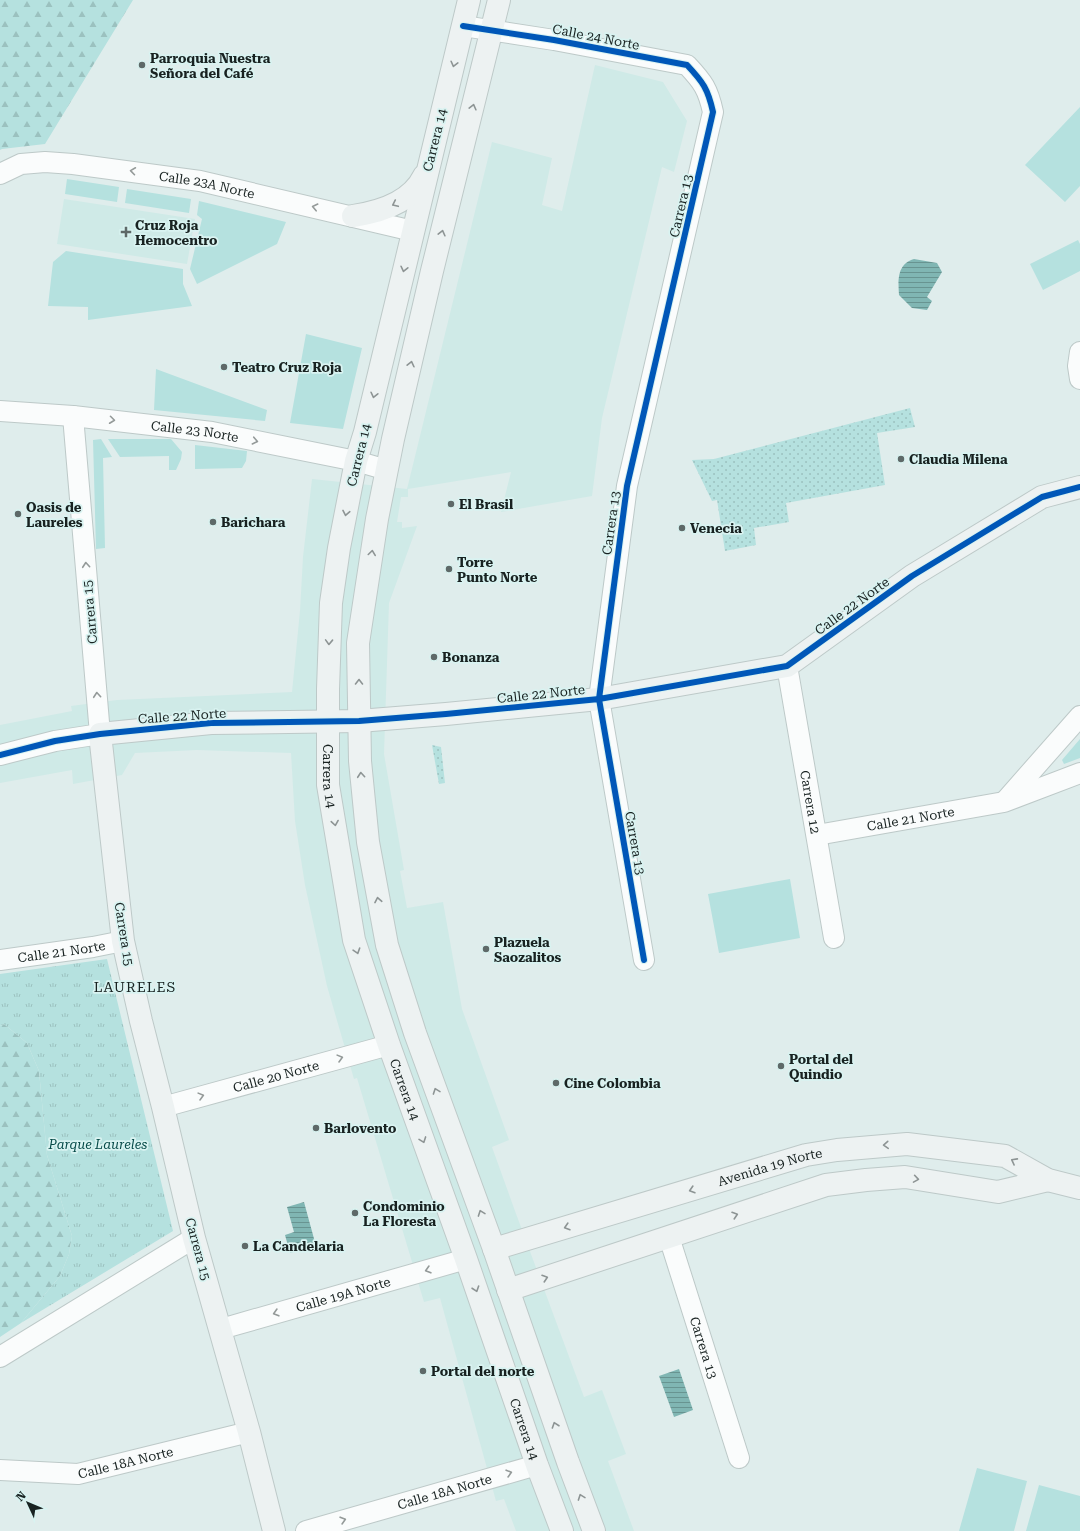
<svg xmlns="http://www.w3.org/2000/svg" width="1080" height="1531" viewBox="0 0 1080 1531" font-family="'Roboto Serif',serif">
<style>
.built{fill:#cfeae7}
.grass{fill:url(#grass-dots)}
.forest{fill:url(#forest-firs)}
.park{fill:url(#park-tufts)}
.garden{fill:#b5e1df}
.water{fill:url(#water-rules)}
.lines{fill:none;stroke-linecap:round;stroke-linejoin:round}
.street-casing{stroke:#bdc9c8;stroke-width:22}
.secondary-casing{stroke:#bdc9c8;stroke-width:24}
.street{stroke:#fafcfc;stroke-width:20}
.secondary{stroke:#edf2f2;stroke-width:22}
.cycleway-casing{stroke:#d9f3f1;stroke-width:8}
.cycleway{stroke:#0057b8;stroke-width:6}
.oneway{stroke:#8d9494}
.oneway2{stroke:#949a99}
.poi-dot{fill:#5e6968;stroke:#d9f3f1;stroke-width:1.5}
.labels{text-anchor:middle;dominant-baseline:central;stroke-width:3.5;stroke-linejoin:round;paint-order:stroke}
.street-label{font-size:13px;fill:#182221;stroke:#d9f3f1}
.poi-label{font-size:13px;font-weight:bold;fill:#182221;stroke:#d9f3f1;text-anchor:start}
.park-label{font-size:13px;font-style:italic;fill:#064a48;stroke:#d9f3f1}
.neighbourhood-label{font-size:14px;letter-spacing:1px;fill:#182221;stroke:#d9f3f1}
</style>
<defs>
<pattern id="grass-dots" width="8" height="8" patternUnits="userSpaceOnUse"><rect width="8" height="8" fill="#b5e1df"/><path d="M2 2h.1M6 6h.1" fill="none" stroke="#9bc1bf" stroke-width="1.8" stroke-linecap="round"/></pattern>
<pattern id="forest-firs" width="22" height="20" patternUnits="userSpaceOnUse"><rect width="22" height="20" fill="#b5e1df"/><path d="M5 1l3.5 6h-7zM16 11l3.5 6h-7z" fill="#9bc1bf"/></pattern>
<pattern id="park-tufts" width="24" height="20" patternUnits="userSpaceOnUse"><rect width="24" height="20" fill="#b5e1df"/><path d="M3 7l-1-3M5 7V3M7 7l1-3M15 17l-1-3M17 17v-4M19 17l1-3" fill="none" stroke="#9bc1bf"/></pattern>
<pattern id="water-rules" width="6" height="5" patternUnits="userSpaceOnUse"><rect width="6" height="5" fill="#80b6b3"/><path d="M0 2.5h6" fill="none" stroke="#689491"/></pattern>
</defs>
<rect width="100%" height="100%" fill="#dfedec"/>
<!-- built -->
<path class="built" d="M595,65L663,82L687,121L674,172L662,167L602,418L592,496L501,512L511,472L408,489V497H401L397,522H402V528L417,526L389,603L384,754L404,870L400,871L407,908L443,902L462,1009L509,1140L492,1147L515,1211L584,1397L602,1390L626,1454L608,1461L634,1531H516L504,1499L496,1501L440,1298L424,1302L357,1078L354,1079L327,986L305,885L295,821L291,753L197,750L135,753L122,775L73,784L72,770L0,783V725L72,711L71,706L117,700L292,692L300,611L303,557L312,479L407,489L492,142L552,158L542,205L562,211Z
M64,199L195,219L187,264L57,244Z"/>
<!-- grass -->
<path class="grass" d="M910,408L915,427L877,433L885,485L786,503L789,522L754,528L756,545L725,551L717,500L712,501L692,460L714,459Z
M432,745L441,747L445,783L439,784Z"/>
<!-- forest -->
<path class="forest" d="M0,0H133L45,144L2,149L0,150Z
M4,1024L27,1043L39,1071L47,1155L72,1236L69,1254L60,1276L21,1323L0,1337V1026Z"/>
<!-- park -->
<path class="park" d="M107,959L173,1231L21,1323L60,1276L69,1254L72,1236L47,1155L39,1071L27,1043L4,1024L0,1026V974Z"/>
<!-- garden -->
<path class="garden" d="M1080,107V186L1065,202L1025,165Z
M67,179L119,187L117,202L65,194Z
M127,189L191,199L189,213L125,203Z
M199,201L286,222L277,244L197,284L190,269L202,219L197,215Z
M1078,240L1080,244V271L1043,290L1030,264Z
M66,251L183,269V284L192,306L88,320V307L48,306L53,262Z
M306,334L362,348L343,429L290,423Z
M156,369L267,410L265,421L154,410Z
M101,439L112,457L103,458L105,548L96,549L93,440Z
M108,439H171L182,452L181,459L176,470H169V456L120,457Z
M195,445L247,451L246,461L242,468L195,469Z
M1080,739V758L1064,764L1062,760Z
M790,879L800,938L719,953L708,894Z
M977,1468L1027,1481L1014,1531H959Z
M1039,1485L1080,1496V1531H1026Z"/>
<!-- water -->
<path class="water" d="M914,259L937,263L942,272L927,297L932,301L927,310L912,308L899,295C898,280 897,264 914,259Z
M304,1202L316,1246L290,1253L285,1235L294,1232L287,1207Z
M679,1369L693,1410L674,1417L659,1376Z"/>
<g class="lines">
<!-- street casing -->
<g class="street-casing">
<g id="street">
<path d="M463,26L554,40L687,65C703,82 708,89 713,112L627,486L599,699L644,960"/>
<path id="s1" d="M0,174L21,164L45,162L73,164L200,181L413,231"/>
<path d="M1080,352L1078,366L1080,379"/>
<path id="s2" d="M0,411L73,416L212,432L356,461L387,470"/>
<path id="s3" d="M787,666L834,938"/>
<path d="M0,755L55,741L100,734L73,416"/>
<path d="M1006,800L1080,716"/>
<path id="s4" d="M817,835L1004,802L1080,773"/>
<path id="s5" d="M0,960L93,947L123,941"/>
<path id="s6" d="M163,1107L389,1045"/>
<path id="s7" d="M669,1237L739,1458"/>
<path id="s8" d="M221,1329L466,1259"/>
<path d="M0,1357L194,1238"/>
<path id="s9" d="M0,1470L78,1474L249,1432"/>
<path id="s10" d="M306,1531L537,1465"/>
</g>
</g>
<!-- secondary casing -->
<g class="secondary-casing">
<g id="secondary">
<path id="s11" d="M469,0L365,432L356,461L339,548L331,603L328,689V785L354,940L389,1045L466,1259L537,1465L562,1531"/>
<path d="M499,0L432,271L393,439L377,519L358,643L360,761L368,842L387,945L415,1033L494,1249L568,1462L594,1531"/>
<path d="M353,216C380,212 411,203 424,176"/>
<path id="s12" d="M494,1249L806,1155L837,1150L907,1144L1005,1156L1048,1180L1080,1188"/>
<path d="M508,1290L826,1185L866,1180L905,1177L998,1192L1048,1180"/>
<path d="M274,1531L249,1432L194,1238L163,1107L141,1021L123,941L100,734L211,723L359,721L446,714L599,699L787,666L912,576L1042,497L1080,487"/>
</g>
</g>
<!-- street -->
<use href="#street" class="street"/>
<!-- secondary -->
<use href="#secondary" class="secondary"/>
<!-- cycleway casing -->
<g class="cycleway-casing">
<path id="cycleway" d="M463,26L554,40L687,65C703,82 708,89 713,112L627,486L599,699L644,960
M0,755L55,741L100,734L211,723L359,721L446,714L599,699L787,666L912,576L1042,497L1080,487"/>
</g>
<!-- cycleway -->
<use href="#cycleway" class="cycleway"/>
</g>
<!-- one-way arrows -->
<defs><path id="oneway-chevron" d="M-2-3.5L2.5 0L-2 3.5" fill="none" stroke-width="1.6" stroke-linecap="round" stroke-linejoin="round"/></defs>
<g class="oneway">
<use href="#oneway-chevron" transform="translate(454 64) rotate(104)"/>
<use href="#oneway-chevron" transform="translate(473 107) rotate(-76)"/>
<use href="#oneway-chevron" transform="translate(395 204) rotate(155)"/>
<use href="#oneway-chevron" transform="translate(442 233) rotate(-76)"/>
<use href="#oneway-chevron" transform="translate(404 269) rotate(103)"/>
<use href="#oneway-chevron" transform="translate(411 364) rotate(-77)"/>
<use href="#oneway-chevron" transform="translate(374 395) rotate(103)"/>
<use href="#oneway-chevron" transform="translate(346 513) rotate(101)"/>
<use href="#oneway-chevron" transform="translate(372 553) rotate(-82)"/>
<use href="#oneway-chevron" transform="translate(329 642) rotate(92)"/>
<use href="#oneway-chevron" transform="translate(359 682) rotate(-90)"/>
<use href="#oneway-chevron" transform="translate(361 775) rotate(-95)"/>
<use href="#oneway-chevron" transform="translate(335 823) rotate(81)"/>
<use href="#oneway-chevron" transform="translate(378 900) rotate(-101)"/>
<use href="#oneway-chevron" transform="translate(357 951) rotate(72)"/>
<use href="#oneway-chevron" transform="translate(436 1091) rotate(-110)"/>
<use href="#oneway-chevron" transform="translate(423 1140) rotate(70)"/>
<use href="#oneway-chevron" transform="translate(886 1145) rotate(176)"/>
<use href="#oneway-chevron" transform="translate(1014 1161) rotate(-152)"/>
<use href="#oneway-chevron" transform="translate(916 1179) rotate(9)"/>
<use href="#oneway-chevron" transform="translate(692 1190) rotate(163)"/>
<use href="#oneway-chevron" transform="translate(481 1213) rotate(-110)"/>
<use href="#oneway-chevron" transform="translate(735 1215) rotate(-18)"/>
<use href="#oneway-chevron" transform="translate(567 1227) rotate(163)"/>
<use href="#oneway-chevron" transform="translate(545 1278) rotate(-18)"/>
<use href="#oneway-chevron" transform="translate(476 1289) rotate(71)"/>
<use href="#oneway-chevron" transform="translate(555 1425) rotate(-109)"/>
<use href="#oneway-chevron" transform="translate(581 1497) rotate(-110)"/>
</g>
<g class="oneway2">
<use href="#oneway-chevron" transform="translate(133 171) rotate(-172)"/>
<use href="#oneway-chevron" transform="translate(315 207) rotate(-167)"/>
<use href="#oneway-chevron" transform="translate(112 420) rotate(7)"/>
<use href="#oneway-chevron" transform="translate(255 441) rotate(12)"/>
<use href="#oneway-chevron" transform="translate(86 565) rotate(-95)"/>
<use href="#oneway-chevron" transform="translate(97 695) rotate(-95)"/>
<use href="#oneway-chevron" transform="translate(340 1058) rotate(-15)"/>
<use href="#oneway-chevron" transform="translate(201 1096) rotate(-15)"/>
<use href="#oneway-chevron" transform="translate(428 1270) rotate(164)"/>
<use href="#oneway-chevron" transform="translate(276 1313) rotate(164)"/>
<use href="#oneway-chevron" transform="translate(509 1473) rotate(-16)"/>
<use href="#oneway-chevron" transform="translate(343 1520) rotate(-16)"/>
</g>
<!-- markers -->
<g class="poi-dot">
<circle cx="142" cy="65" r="4"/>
<path d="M124 226h4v4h4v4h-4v4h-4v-4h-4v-4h4z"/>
<circle cx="224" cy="367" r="4"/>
<circle cx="901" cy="459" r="4"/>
<circle cx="451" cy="504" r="4"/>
<circle cx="18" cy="514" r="4"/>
<circle cx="213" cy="522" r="4"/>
<circle cx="682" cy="528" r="4"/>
<circle cx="449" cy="569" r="4"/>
<circle cx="434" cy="657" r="4"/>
<circle cx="486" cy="949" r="4"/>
<circle cx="781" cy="1066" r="4"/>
<circle cx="556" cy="1083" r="4"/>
<circle cx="316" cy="1128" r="4"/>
<circle cx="355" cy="1213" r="4"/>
<circle cx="245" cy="1246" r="4"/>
<circle cx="423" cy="1371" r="4"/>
</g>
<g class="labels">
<!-- street labels -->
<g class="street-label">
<text transform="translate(596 37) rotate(11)">Calle 24 Norte</text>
<text transform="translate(435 140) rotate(-76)">Carrera 14</text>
<text stroke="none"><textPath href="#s1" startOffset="211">Calle 23A Norte</textPath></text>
<text transform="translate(681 206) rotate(-77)">Carrera 13</text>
<text stroke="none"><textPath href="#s2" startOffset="196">Calle 23 Norte</textPath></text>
<text transform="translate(359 455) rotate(-76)">Carrera 14</text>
<text transform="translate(611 523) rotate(-82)">Carrera 13</text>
<text transform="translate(852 606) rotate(-36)">Calle 22 Norte</text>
<text transform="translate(90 612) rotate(-95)">Carrera 15</text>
<text transform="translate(541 694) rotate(-6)">Calle 22 Norte</text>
<text transform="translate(182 716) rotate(-4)">Calle 22 Norte</text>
<text stroke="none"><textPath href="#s11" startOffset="792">Carrera 14</textPath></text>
<text stroke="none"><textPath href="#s3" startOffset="138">Carrera 12</textPath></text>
<text stroke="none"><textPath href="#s4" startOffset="95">Calle 21 Norte</textPath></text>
<text transform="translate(635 843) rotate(80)">Carrera 13</text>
<text transform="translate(124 934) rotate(81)">Carrera 15</text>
<text stroke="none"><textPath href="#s5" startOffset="62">Calle 21 Norte</textPath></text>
<text stroke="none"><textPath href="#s6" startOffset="117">Calle 20 Norte</textPath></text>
<text stroke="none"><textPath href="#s11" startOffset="1116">Carrera 14</textPath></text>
<text stroke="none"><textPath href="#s12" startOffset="288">Avenida 19 Norte</textPath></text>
<text transform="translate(198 1249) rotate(75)">Carrera 15</text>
<text stroke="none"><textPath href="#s8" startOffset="127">Calle 19A Norte</textPath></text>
<text stroke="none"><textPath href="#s7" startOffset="116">Carrera 13</textPath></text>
<text stroke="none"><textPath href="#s11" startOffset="1476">Carrera 14</textPath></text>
<text stroke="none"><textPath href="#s9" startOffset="127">Calle 18A Norte</textPath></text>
<text stroke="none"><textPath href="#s10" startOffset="144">Calle 18A Norte</textPath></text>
</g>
<!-- poi labels -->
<g class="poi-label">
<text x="150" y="58">Parroquia Nuestra<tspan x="150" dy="15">Señora del Café</tspan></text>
<text x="135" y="225">Cruz Roja<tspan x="135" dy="15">Hemocentro</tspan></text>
<text x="232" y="367">Teatro Cruz Roja</text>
<text x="909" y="459">Claudia Milena</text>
<text x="459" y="504">El Brasil</text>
<text x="26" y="507">Oasis de<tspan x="26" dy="15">Laureles</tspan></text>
<text x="221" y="522">Barichara</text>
<text x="690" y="528">Venecia</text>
<text x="457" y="562">Torre<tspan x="457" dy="15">Punto Norte</tspan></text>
<text x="442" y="657">Bonanza</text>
<text x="494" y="942">Plazuela<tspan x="494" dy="15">Saozalitos</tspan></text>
<text x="789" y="1059">Portal del<tspan x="789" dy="15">Quindio</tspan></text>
<text x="564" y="1083">Cine Colombia</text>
<text x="324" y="1128">Barlovento</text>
<text x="363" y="1206">Condominio<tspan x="363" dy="15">La Floresta</tspan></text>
<text x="253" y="1246">La Candelaria</text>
<text x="431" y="1371">Portal del norte</text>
</g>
<!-- park labels -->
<g class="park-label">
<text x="98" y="1144">Parque Laureles</text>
</g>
<!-- neighbourhood labels -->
<g class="neighbourhood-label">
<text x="135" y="987">LAURELES</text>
</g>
</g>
<!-- north arrow -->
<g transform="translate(28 1503) rotate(314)" stroke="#d9f3f1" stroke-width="3" paint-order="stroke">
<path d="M0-3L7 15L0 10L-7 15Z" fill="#182221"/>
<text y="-6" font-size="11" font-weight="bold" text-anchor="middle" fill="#182221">N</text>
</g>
</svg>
